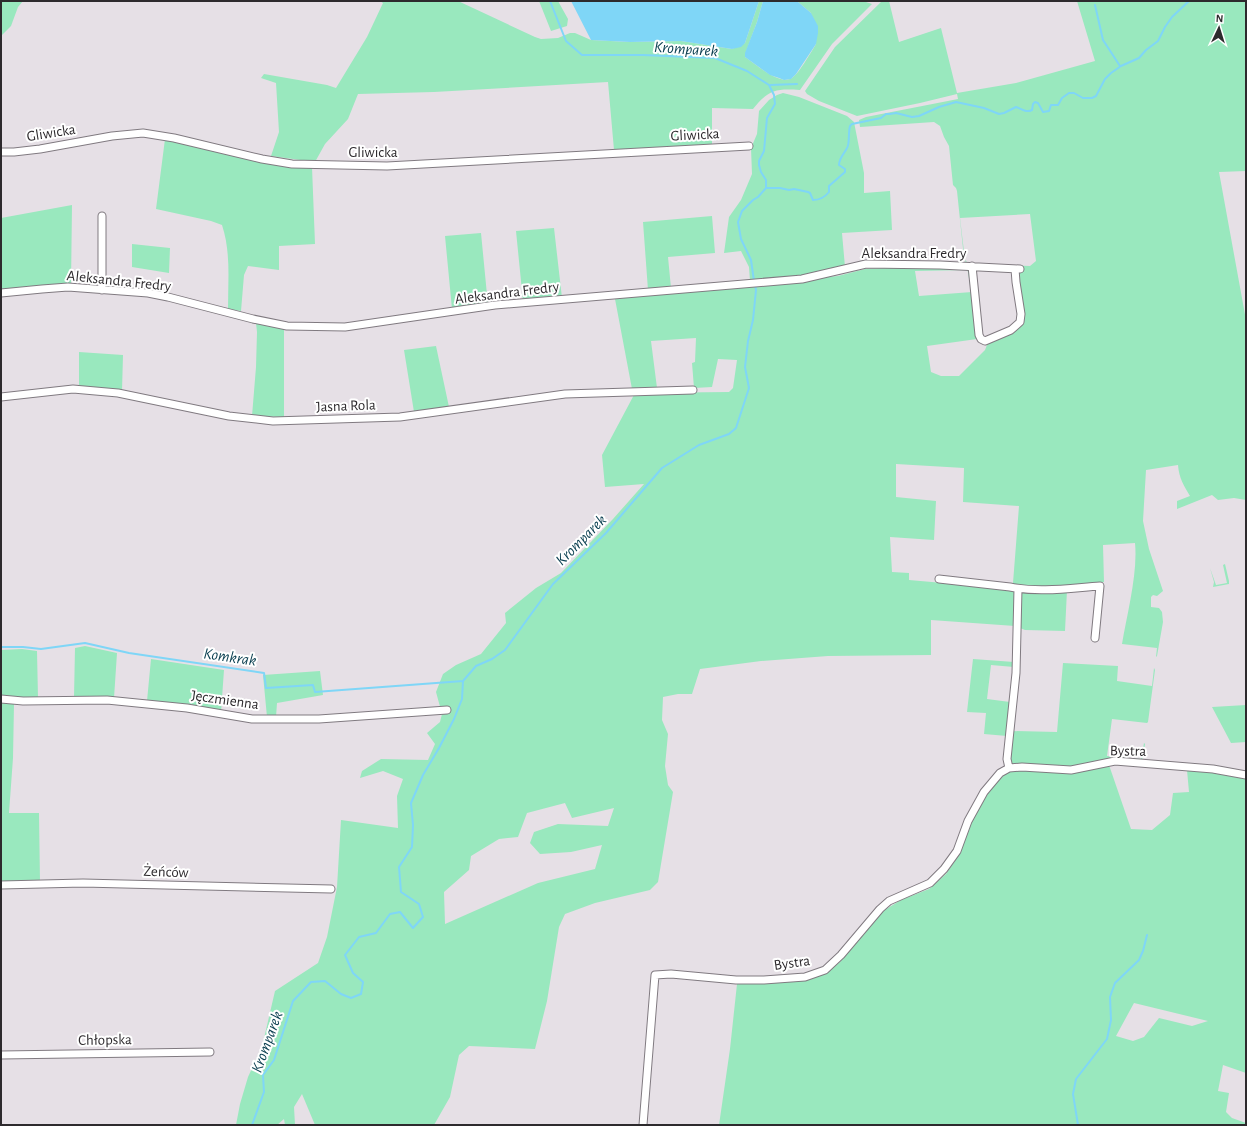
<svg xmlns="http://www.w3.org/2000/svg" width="1247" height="1126" viewBox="0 0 1247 1126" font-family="'Alegreya Sans',sans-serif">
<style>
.green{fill:#99e8be;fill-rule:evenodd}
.water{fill:#7fd6f7}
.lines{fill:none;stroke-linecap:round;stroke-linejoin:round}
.stream{stroke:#7fd6f7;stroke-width:2}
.minor-casing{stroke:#807a80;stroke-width:9}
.minor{stroke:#fff;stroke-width:7}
.labels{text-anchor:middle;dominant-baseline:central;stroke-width:4;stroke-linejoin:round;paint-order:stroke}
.street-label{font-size:15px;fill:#2d2a2d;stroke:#fff}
.water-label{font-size:16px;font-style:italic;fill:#0d4152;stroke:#fff}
</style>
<rect width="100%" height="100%" fill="#e6e0e6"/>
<!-- green -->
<path class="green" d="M1,1H23L18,7L11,26L1,36Z
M380,1H458L535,37L541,39L558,38L570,33H575L591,40L630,42L681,41L732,49L745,43L759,1H763L757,22L747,49L745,57C756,64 777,84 790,79C798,76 811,52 816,44L811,13L797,1H863L872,4L832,44L800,90C776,88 768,90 753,109L712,108V144L614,150L608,82L434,92L358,94L348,119L325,144L315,162L271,156L279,132L276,83L261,78L264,74L327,85L336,88L367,37L383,3Z
M539,1H558L568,19L567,26L551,31Z
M882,1H889L899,42L941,28L957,93L1016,83L1095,61L1077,1H1246V171L1219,172L1246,320V500L1234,498L1218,500L1212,495L1177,509V501L1190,496C1184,486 1179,478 1178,465L1146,470L1143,521L1149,549L1163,591L1157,596L1153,595L1151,597V607L1159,608L1162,612L1163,622L1157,656L1156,657L1157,648L1122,644C1127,614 1138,573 1135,543L1103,545L1104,582L1054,587L1014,586L1013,583L1019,506L963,502L964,468L896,464V497L936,501L934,540L890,537L892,572L909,573V580L1012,589L1015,592V626L931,620V655L828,656L761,661L700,669L692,694H678L663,697L662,720L668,734L665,766L668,785L673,792L658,882L650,890L595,903L565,914L559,927L547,1001L535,1049L469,1046L459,1055L450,1097L434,1125H315L302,1094L294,1107L295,1125H285L284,1119L277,1125H236L240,1104L248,1077L262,1047L275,991L318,963L327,937L337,887L341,820L398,828L397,796L403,779L383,771L360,778L362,771L381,759L428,760L435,744L427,733L440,722L442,714L436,692L443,674L456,665L481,654L506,623L505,613L536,588L561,573L613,519L644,484L605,487L602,455L635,393L729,392L733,388L737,360L718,359L712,387L694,388L692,363L695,362L696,338L651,341L657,388L632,389L615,299L838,276L865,269L907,267L970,269L972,284L970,285L968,272L967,270L915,271L919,296L972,292L977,339L927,346L931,372L941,376H959L985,350L989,340L1021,322L1017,276L1021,268L998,265L1030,266L1036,261L1030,214L960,218L965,260L968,263H966L964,258L957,191L956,188L953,185L949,146L944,137L940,126L934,122L860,127L859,120L866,117L958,99L957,94L920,103L857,116L819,101L807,94L805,91L835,47ZM565,803L572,818L614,808L608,826L558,824L534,832L530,843L540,854L571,852L602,845L595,869L538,883L445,924L444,892L469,870L471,856L499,839L518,837L527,813Z
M783,93L799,97L847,116L854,122L864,173V193L890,191L892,230L842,233L845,267L800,276L750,281L749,267L741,251L724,253L729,217L741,200L752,174L751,148L757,134L759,111L769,100L777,95Z
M165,139C215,146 261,168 312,167L315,244L279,246V270L248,266L244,275L241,311L228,309C228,281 231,252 222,225L211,221L156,209Z
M72,205L71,285H44L1,291V218Z
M712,216L715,253L668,257L671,288L648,290L643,222Z
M554,228L562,298L523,301L516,231Z
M481,233L488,305L452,309L445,236Z
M132,244L170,248L169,273L132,267Z
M256,323L284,329V417L252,416L256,367L257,332Z
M436,346L449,407L414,412L404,350Z
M79,352L123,355L122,391L79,387Z
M1225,564L1229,581V584L1213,587L1214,582L1210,568L1216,585L1227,583L1223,565Z
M1067,590L1065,631L1025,630L1020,628V592Z
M85,646L117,653L114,698L74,697L75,648Z
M22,649L37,651L38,698L1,696V650Z
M151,659L224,670L221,712L147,701Z
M973,659L1014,662V667L991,665L987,699L1010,702L1007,736L984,734L986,713L967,712Z
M1063,663L1118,666L1117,681L1152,686L1154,668L1155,670L1148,722L1147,723L1112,719L1107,756L1141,759L1144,743L1145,744L1143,757L1141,761L1079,768L1012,764L1010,763L1011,731L1057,732Z
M320,671L323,695L277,703L276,717H267L263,675Z
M1,703L14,704L13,758L9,813H39L40,882H1Z
M1246,705V742L1231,743L1212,707Z
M1109,765L1131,829L1152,830L1170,815L1173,793L1189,792L1187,770L1160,768L1164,767L1207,772L1209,770L1222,772L1224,775L1246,779V1073L1223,1065L1218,1091L1229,1093L1226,1112L1232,1118L1246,1123V1125H719L730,1049L737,984H765L807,980L827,973L840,962L883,911L901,900L929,889L946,874L961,852L971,820L987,793L1009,770L1063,772ZM1134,1003L1208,1021L1192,1026L1159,1018L1144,1037L1133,1041L1116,1036Z"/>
<!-- water -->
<path class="water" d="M571,1H759L745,43L741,47L732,49L681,41L630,42L591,40Z
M763,1H797L811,13L818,26V33L816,44L796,74L791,79L784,80L779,78L770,75L745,57V53L757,22Z"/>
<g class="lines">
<!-- stream -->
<path class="stream" d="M550,1L566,41L582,55H643L715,58L747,71L769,85L774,95L775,104L767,118L764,151L759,161V165L761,172L766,180V188L758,197L753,200L742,211L738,222L741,239L751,260L754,281
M1095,5L1103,40L1120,66
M770,85L797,84
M766,188H780L789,190L794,189L808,192L810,193L813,200C819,200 825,197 829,192V186L845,172V169L839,165C839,158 844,154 847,148C850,144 848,132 850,126L852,124L881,118L886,114H890L896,113L912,117L919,116L939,107L956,102L984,108L999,114L1004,113L1016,107C1022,109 1026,113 1032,110L1033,104L1035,102L1038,103L1043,112L1049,111L1051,105H1058L1062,98L1069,93H1074L1083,98H1092L1096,96L1105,79L1111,73L1121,66L1139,58L1146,50L1158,41L1165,27L1172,17L1189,1
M1,647H23L41,649L85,643L129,653L264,673L266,688L313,685L315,692L463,681
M252,1125L264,1092L263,1075L274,1060L293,1001L311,982L325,981L341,994L351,998L361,994L363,982L353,973L345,955L359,937L376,933L390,914L400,912L413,928L423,917L419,904L401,892L399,867L412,847L413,825L411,803L423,775L439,748L454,719L462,699L463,681L476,666L492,659L505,650L553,584L606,533L662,468L699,445L729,434L736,428L749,388L745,367L748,341L753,320L756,290L755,285
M1078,1125L1073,1094L1076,1079L1107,1039L1111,1020L1110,997L1115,983L1139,960L1143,951L1147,935"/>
<!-- minor casing -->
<g class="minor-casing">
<path id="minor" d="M1,152H14L40,149L112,136L143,133L174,138L262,159L292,164L387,166L749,146
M972,266L979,335L981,339L985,341L1011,330L1020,322L1021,314L1016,282L1015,269
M102,290V216
M1,293L42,289L68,287L148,293L168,297L253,319L287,326L345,327L495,305L802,279L866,264L940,265L1020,269
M1,397L73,389L118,393L229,416L273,421L400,417L565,394L693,390
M939,579L1010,587C1039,593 1071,588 1100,586L1095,638
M1,699L23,701L107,700L187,708L252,719H319L447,710
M1009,768L1007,759L1016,673L1018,589
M1,885L83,883L331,889
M1,1055L210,1052
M643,1125L655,975L671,974L736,980H764L805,977L825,970L841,955L880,909L889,901L930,883L944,869L957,851L968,821L984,792L1000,773L1009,768L1022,767L1071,770L1115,761L1213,769L1246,775"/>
</g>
<!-- minor -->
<use href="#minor" class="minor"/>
</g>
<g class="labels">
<!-- street labels -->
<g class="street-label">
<text transform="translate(51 133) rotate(-9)">Gliwicka</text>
<text transform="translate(695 135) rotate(-3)">Gliwicka</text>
<text x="373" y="152">Gliwicka</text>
<text x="914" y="253">Aleksandra Fredry</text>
<text transform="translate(119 281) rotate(6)">Aleksandra Fredry</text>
<text transform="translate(507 293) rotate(-7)">Aleksandra Fredry</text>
<text transform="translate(346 406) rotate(-2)">Jasna Rola</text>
<text transform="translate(225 700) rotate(8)">Jęczmienna</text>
<text transform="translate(1128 751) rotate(1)">Bystra</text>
<text transform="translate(166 872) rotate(2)">Żeńców</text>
<text transform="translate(792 963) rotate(-8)">Bystra</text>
<text transform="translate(105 1040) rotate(-1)">Chłopska</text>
</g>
<!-- water labels -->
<g class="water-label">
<text transform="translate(686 49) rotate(4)">Kromparek</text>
<text transform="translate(581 540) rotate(-45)">Kromparek</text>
<text transform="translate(230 657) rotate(8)">Komkrak</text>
<text transform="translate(267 1042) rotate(-70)">Kromparek</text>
</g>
</g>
<!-- border -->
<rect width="1247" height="1126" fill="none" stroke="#2d2a2d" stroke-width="4"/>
<!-- north arrow -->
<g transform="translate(1219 28) rotate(4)" stroke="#ffffff" stroke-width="3" paint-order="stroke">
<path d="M0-3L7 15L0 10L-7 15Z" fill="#2d2a2d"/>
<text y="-6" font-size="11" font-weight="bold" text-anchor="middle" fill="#2d2a2d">N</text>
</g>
</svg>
